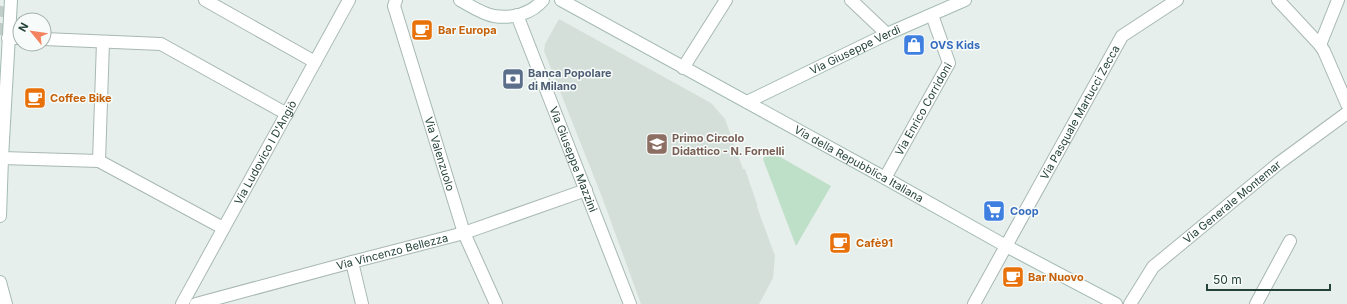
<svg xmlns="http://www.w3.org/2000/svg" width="1347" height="304" viewBox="0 0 1347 304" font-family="Inter,sans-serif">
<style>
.built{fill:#d4dfda}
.green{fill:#bfe0c8}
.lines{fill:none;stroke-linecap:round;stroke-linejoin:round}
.secondary-tunnel{stroke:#bfccc8;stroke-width:12;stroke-dasharray:12 6;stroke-linecap:butt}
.street-casing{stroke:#a8b8b2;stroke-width:14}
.secondary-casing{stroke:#a4bbb3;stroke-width:14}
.street{stroke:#fff;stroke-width:12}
.secondary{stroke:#fff;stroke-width:12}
.labels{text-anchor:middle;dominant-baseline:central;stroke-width:3;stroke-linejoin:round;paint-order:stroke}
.food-label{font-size:11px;font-weight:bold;fill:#c56008;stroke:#f7fbf9;text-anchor:start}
.shop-label{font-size:11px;font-weight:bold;fill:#366cbe;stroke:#f7fbf9;text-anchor:start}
.street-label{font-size:11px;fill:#24423a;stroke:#f7fbf9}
.service-label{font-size:11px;font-weight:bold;fill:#4e5e75;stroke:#f7fbf9;text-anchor:start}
.education-label{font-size:11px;font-weight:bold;fill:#785e54;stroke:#f7fbf9;text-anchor:start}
</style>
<rect width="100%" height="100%" fill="#e6efeb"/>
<!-- built -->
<path class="built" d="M559,19L711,103L725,119L743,169H745L757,204V207L775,256L773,278L759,304H641L602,197L544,51L545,44Z"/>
<!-- green -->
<path class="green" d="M768,150L831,186L796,246L763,159Z"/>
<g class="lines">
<!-- secondary-tunnel -->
<path class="secondary-tunnel" d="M0,35L6,7"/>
<!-- street casing -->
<g class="street-casing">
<g id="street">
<path d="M205,0L315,62"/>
<path id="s1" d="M396,0L394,6L464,233L496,304"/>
<path d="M851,0L887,34"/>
<path d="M1278,0L1320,45L1324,51L1347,104"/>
<path id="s2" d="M517,15L630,304"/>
<path d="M8,38H20"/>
<path d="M44,39L161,44L287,114"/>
<path d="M1320,45L1338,0"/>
<path d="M683,68L726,0"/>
<path d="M2,158L99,161L223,228"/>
<path d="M99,161L103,42"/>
<path id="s3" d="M885,178L949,63L932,15"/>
<path d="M352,262L362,304"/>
<path id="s4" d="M182,304L349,0"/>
<path id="s5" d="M196,304L352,262L464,233L586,190"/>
<path id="s6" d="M974,304L1122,36L1177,0"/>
<path id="s7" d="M1130,304L1153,267L1279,163L1347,113"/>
<path d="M1256,304L1290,241"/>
</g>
</g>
<!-- secondary casing -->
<g class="secondary-casing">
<g id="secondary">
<path d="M460,0C471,6 482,14 494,16C512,19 531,14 543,0"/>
<path id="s8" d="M561,0L876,173L1006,246L1116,304"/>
<path id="s9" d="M747,102L887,34L965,0"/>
<path d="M0,216L2,158L11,0"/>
<path d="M0,282L6,304"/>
</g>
</g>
<!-- street -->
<use href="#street" class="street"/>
<!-- secondary -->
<use href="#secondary" class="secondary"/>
</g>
<!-- icons -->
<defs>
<g id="cafe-square" transform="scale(1.15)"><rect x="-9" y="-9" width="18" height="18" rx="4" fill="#e8710a" stroke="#f7fbf9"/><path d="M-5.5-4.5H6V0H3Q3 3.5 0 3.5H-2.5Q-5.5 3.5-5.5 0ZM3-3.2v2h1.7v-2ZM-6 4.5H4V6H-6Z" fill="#fff"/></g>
<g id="shop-square" transform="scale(1.15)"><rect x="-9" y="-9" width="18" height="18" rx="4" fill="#3f7fe0" stroke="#f7fbf9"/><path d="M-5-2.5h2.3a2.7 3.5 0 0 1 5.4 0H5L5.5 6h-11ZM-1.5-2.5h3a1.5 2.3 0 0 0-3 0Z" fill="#fff"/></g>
<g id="bank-square" transform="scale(1.15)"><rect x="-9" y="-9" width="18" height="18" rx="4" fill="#5c6f8a" stroke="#f7fbf9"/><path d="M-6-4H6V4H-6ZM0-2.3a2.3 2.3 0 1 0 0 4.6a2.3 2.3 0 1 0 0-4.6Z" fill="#fff"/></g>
<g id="school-square" transform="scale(1.15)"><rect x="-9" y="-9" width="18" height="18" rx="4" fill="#8d6e63" stroke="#f7fbf9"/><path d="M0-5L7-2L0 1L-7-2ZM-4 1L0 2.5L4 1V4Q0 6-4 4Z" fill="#fff"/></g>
<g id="supermarket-square" transform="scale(1.15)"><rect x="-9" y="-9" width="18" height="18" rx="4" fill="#3f7fe0" stroke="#f7fbf9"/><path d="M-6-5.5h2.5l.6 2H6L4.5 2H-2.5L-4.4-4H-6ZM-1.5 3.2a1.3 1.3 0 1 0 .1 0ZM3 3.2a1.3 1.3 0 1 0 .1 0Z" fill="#fff"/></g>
</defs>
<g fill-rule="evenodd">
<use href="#cafe-square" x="422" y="30"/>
<use href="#shop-square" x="914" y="45"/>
<use href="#bank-square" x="513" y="79"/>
<use href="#cafe-square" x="35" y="98"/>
<use href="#school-square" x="657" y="144"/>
<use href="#supermarket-square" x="994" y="211"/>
<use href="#cafe-square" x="840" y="243"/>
<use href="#cafe-square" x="1013" y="277"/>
</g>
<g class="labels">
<!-- food labels -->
<g class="food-label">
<text x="438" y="30">Bar Europa</text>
<text x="50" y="98">Coffee Bike</text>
<text x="856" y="243">Cafè91</text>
<text x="1028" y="277">Bar Nuovo</text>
</g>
<!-- shop labels -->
<g class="shop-label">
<text x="930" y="45">OVS Kids</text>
<text x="1010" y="211">Coop</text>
</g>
<!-- street labels -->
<g class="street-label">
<text stroke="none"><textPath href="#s9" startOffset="120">Via Giuseppe Verdi</textPath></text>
<text stroke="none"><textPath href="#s3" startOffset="79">Via Enrico Corridoni</textPath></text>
<text stroke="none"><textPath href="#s6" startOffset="219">Via Pasquale Martucci Zecca</textPath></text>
<text stroke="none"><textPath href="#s4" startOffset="173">Via Ludovico I D'Angiò</textPath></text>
<text stroke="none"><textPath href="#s1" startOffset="161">Via Valenzuolo</textPath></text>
<text stroke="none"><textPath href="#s2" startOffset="155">Via Giuseppe Mazzini</textPath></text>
<text stroke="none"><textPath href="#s8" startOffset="340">Via della Repubblica Italiana</textPath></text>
<text stroke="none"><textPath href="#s7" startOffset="146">Via Generale Montemar</textPath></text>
<text stroke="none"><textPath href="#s5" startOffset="203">Via Vincenzo Bellezza</textPath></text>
</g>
<!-- service labels -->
<g class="service-label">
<text x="528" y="73">Banca Popolare<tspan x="528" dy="13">di Milano</tspan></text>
</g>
<!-- education labels -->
<g class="education-label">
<text x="672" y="138">Primo Circolo<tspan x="672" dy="13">Didattico - N. Fornelli</tspan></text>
</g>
</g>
<!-- north arrow -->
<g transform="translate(32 32) rotate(299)"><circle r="19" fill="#f7fbf9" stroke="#a3b1ad"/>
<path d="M0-3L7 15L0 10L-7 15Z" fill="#f4845f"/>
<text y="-6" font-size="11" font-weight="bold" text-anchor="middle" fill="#24423a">N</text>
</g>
<!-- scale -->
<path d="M1207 284v6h123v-6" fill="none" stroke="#24423a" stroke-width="2"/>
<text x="1213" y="284" font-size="12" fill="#24423a" stroke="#f7fbf9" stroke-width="3" paint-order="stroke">50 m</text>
</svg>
